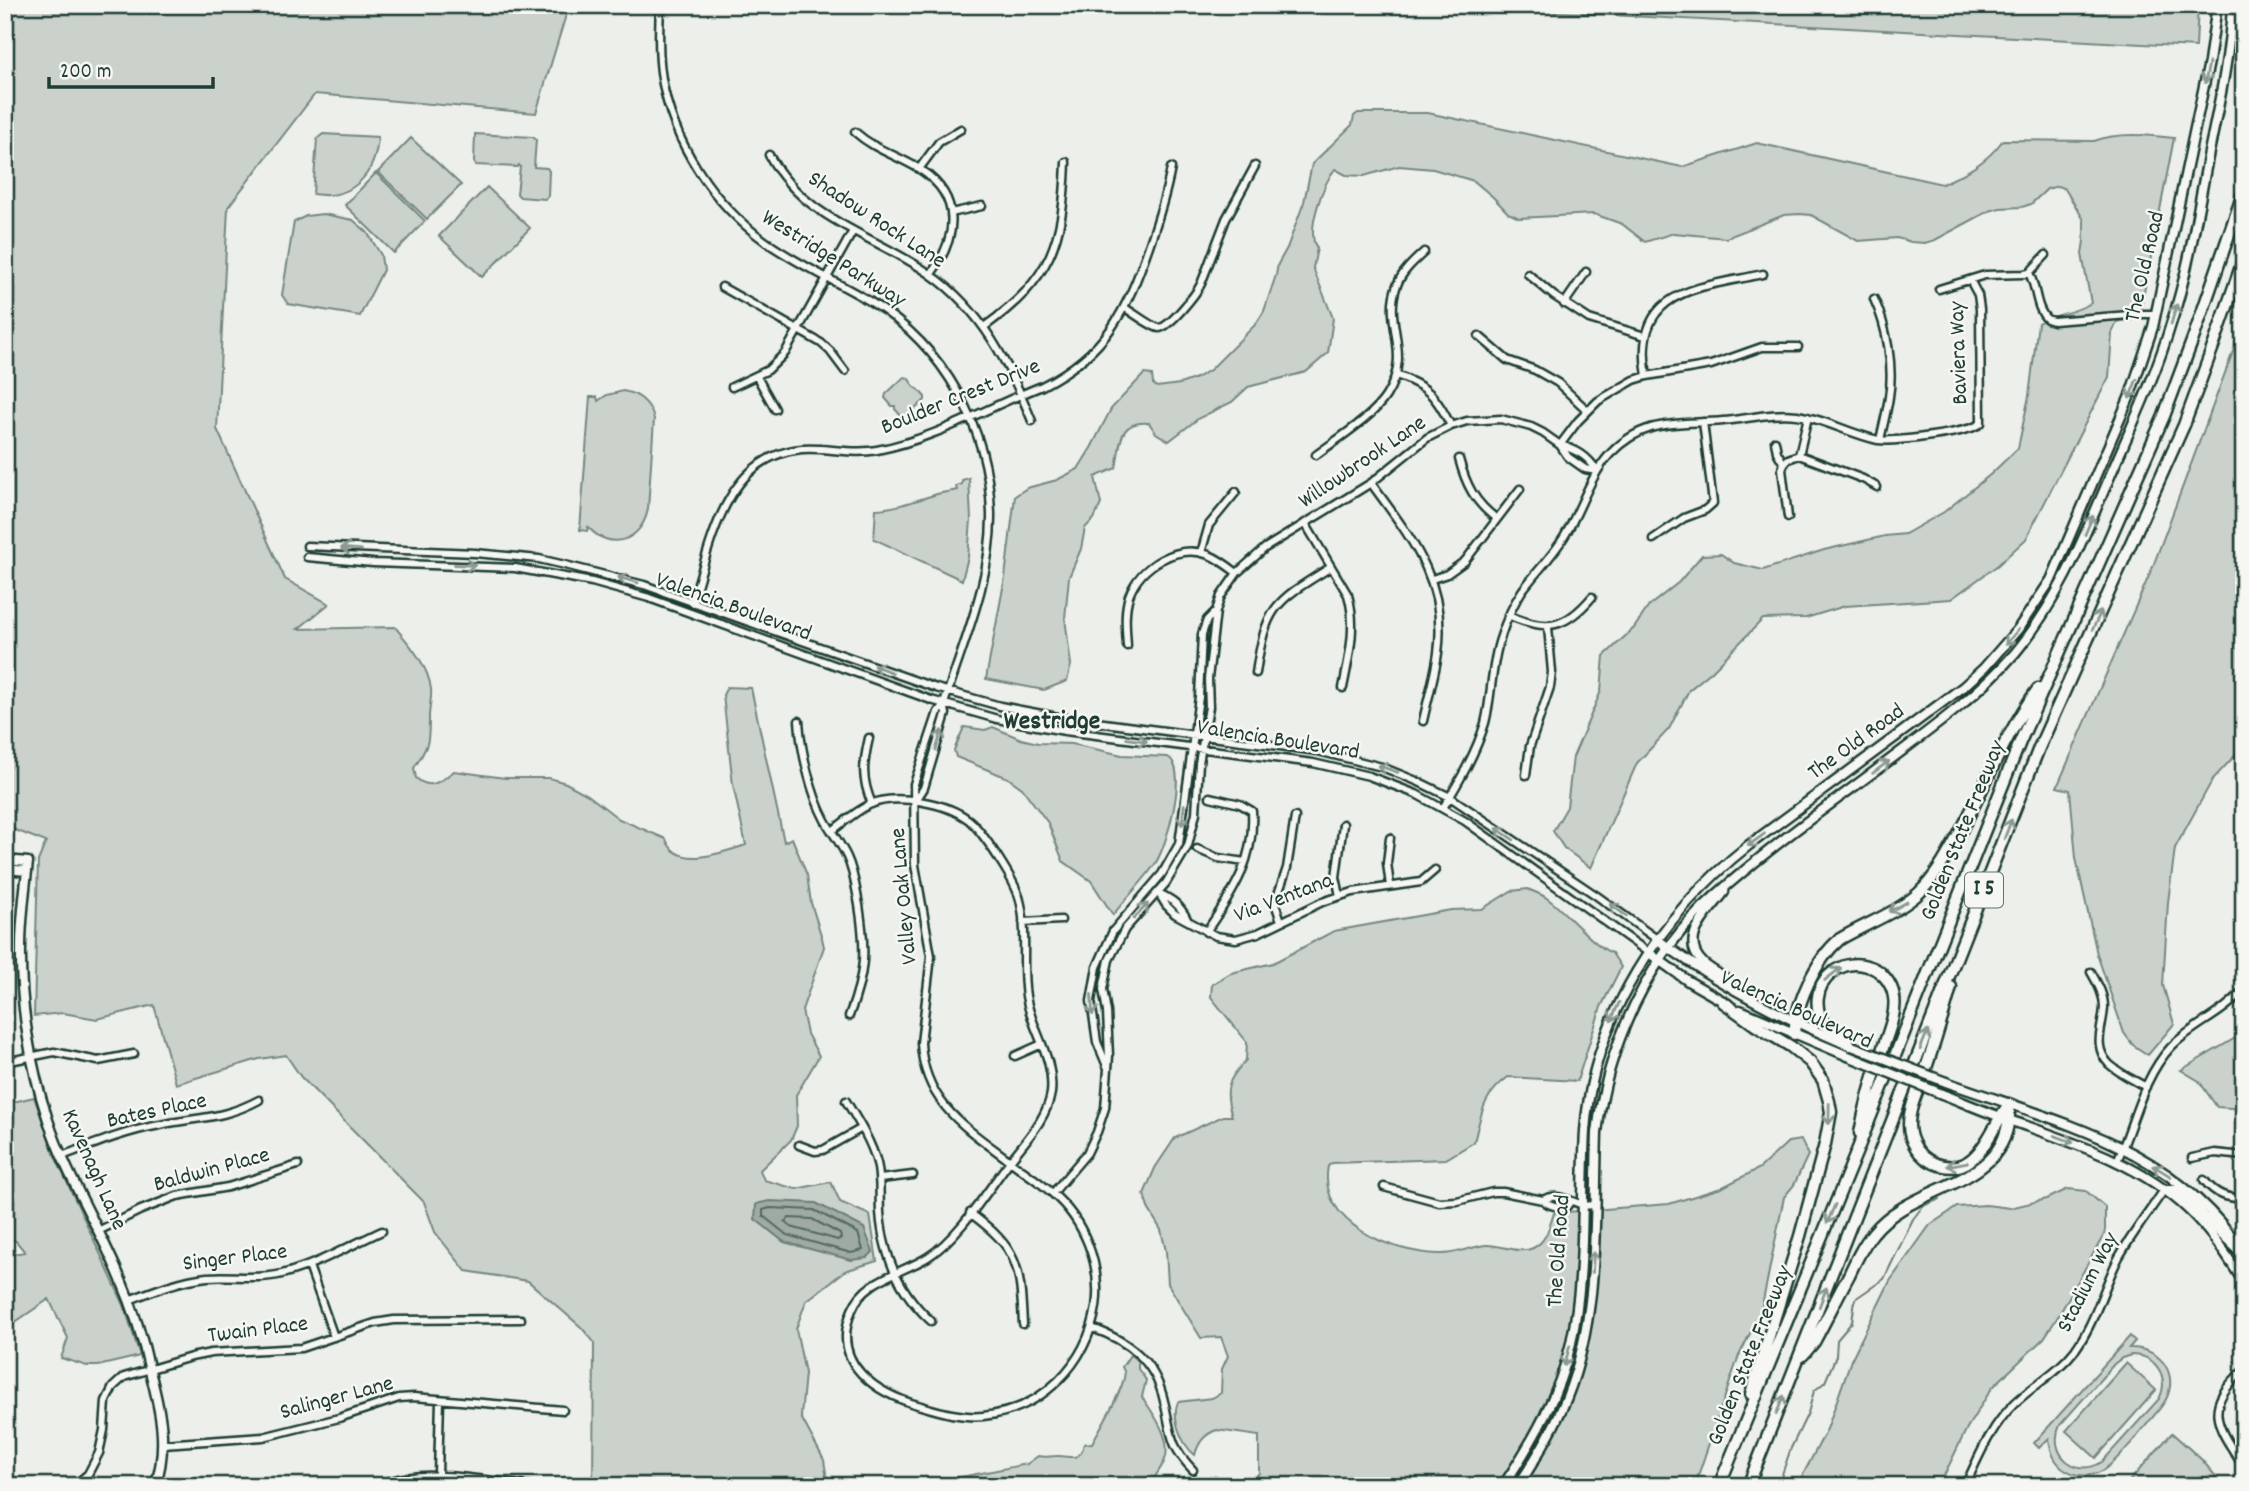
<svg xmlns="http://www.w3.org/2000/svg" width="2249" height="1491" viewBox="0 0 2249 1491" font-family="Dekko,sans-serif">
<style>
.green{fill:#cbd2cc;stroke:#758880;stroke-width:2;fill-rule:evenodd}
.water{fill:#9faaa4;stroke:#6c7e77;stroke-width:2}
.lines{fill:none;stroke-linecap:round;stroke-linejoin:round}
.shore{stroke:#526961;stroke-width:2}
.stream{stroke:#6c7e77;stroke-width:2}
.minor-casing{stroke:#1f3d34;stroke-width:11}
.major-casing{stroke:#1f3d34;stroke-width:13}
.highway-casing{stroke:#1f3d34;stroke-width:15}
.minor{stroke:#f6f6f2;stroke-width:6}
.major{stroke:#f6f6f2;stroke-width:8}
.highway{stroke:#f6f6f2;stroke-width:10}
.major-bridge-casing{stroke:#1f3d34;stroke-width:13;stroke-linecap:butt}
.major-bridge{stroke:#f6f6f2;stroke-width:8}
.oneway{stroke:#8a9a93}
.labels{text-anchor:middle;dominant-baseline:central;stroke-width:5;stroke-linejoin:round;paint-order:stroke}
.shield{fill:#f6f6f2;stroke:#60746d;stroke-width:2}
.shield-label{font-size:21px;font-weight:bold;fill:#1f3d34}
.street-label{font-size:23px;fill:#1f3d34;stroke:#f6f6f2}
.quarter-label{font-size:26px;font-weight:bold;fill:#1f3d34;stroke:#f6f6f2}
</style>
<rect width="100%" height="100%" fill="#edefea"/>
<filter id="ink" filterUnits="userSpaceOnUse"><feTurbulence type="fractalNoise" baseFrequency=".0143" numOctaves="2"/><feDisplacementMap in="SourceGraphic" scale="14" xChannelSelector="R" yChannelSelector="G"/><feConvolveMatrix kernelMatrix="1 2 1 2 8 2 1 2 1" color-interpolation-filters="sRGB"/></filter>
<g filter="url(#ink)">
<!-- green -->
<path class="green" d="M5,5H569L536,113L315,94L228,207L217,429L285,579L329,604L298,629L395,627C410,645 428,665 431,689C432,698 429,708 429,717C429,743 429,745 414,768L416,778C431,791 441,781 454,771L505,778H549L566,783L588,795L619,819L666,839C677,871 724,852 746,845L733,785L723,695L727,687L751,688L784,842L792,838L807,875L811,903L822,938L824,947L802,1010L807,1034L819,1056L796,1095L797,1126L791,1140L760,1170L764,1180L796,1189L831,1182L840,1202L870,1215L877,1261L845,1271L806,1301L796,1329L805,1373L801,1417L824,1460L828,1486H593L594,1342L581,1327L528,1281L466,1271L435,1232L424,1202L301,1077L286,1055L259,1059L176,1084L154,1005L97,1019L63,1013L34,1016L38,861L46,842L5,826Z
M1429,5H2198L2196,47Z
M1358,113H1428L1682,167L1757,143L1942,184C1967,173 1987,162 2003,140L2094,141C2118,132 2148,135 2174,138L2139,318L2117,322L2112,333L2109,377L2026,539L1998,565L1951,599L1845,606L1806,618L1763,619L1712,671L1689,690L1669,729L1637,763L1591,868L1564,848L1553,831L1567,807L1573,757L1601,691L1604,656L1634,628L1649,606L1679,582L1702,555L1721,554L1734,563L1763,570L1824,550L1885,536L1905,534L1944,512L1991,474L2018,448L2029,396L2038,323C2055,314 2075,313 2091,303L2082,254L2084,241V220L2065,189L2058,186L2047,189L2031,204L2022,207L2000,208L1989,211L1935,240L1925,243L1911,242L1897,238L1858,241L1811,215L1800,214L1784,215L1726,238L1674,233L1645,242L1622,224L1594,214L1519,218L1508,213L1493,197L1474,181L1433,169L1399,166L1364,176L1346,175L1335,169C1323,184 1305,232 1317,248L1313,268L1333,318L1328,353L1306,372L1248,387L1232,402L1199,418L1169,441L1156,433L1149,423C1117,420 1121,445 1116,468L1095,477L1101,504L1094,519L1085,528L1081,549L1069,577L1065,618L1071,665L1067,681L1044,690L986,679L1005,577L1015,496L1027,488L1057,480L1078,469L1091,448L1111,409L1144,374L1152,375L1153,384L1157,387L1180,384L1194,379L1210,370L1256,324L1264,311L1276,275L1278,264L1287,248L1304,202L1312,164L1352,125L1354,116Z
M323,134L378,137C376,173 353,201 313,194L317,139Z
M475,134L533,137L536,140L534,167L547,168L549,171L548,196L545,199L520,197L517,194L520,167L519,165L517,167L476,165L474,162Z
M411,138L461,185L427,219L378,172Z
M376,173L425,221L394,253L345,205Z
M487,187L530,228L482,277L439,236Z
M323,214L353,220L367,232L381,255L383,270L360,316L288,304L282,295L294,222L306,216Z
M2244,322V746L2213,779L2175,848L2168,902L2163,985L2174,1024L2148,1055L2133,1045L2124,1033L2097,954L2076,858L2070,790L2057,787L2152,569Z
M904,377L908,378L915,388L918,389L925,397V400L906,417H902L895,409V406H892L885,398L886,394Z
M623,391C640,394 650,403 654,419L648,509C642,541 610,552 588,527L587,531L580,530L590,397H597L598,401L607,395Z
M969,478L971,520L968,557L962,580L874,539L876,509C897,508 917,500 937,494C944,492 950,492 957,490L956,486L962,484V480Z
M964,727L985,730L993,727L1021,739L1038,743L1072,744L1122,755L1168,757C1189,769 1167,846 1155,864C1143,882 1126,898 1113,915L1091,881L1063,861L1048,823L1022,788L1008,778L956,757L954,750Z
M1528,889C1534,892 1542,894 1548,899C1565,911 1596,948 1612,953L1621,967L1601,1007L1577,1081L1508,1077C1482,1097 1482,1112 1474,1142L1446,1159L1332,1163L1328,1166C1317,1224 1393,1253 1439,1254C1455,1255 1470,1247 1486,1245C1500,1244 1520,1255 1533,1248C1547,1241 1549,1227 1554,1213L1669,1204L1721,1188L1760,1168L1788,1142L1801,1140L1808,1155L1794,1185L1784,1197L1761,1311L1738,1358L1698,1476L1694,1486H1248L1259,1473V1436L1217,1430C1204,1434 1198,1443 1195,1455C1182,1445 1171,1418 1178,1402L1212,1398L1221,1393L1222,1369L1228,1356L1221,1337L1201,1338L1168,1284L1166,1251L1161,1230L1148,1208L1144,1194L1155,1168L1175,1138L1223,1116H1232C1223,1089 1228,1079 1246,1060L1247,1042L1211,997L1212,984L1231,973L1273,963L1334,931L1451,910L1482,909L1511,891Z
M2244,1033V1109L2217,1107L2199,1081L2181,1070Z
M34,1097L55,1156L124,1305L140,1356L98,1366H87L61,1358L68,1338L49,1299L5,1329V1255L25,1252L16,1241L5,1236V1104Z
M2068,1189L2086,1191L2105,1207V1233L2059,1315L2044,1338L1992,1388L1967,1428L1939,1486H1797L1827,1429L1851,1360L1890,1281L1930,1225L1957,1207L1986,1205L2010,1208L2047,1199Z
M2130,1336L2135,1341L2129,1348C2163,1347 2183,1379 2161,1407C2148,1423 2118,1462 2102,1471C2091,1477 2077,1477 2066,1470C2054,1463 2050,1451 2049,1438L2039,1448L2034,1443ZM2131,1355C2156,1355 2170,1377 2159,1399L2102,1462C2075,1479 2047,1453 2060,1425L2114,1364L2122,1358Z
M1130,1355L1138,1361V1369L1146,1380L1142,1397C1154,1414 1174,1442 1164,1462C1160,1470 1153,1478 1151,1486H915L1027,1464L1038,1456C1046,1458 1049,1456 1056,1456C1071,1455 1079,1464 1084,1444L1092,1443C1101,1426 1120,1396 1124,1378C1125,1372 1125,1373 1122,1367Z
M2126,1363L2156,1390L2096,1458L2066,1431Z
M2172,1433L2202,1460L2218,1479L2212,1486H2125Z"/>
<!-- water -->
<path class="water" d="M769,1201L816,1203L864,1228L873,1252L867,1258L851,1260L784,1242L755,1219L756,1204Z"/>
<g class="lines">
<!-- shore -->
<path class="shore" d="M770,1208L814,1210L858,1233L863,1250L851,1253L787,1235L763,1216V1210Z
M789,1218L812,1219L840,1234L841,1238L838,1240L791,1227L785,1222Z"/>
<!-- stream -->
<path class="stream" d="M1778,1486L1791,1448L1808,1413L1814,1391L1825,1382L1836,1356L1837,1340L1852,1322L1855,1299L1884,1279L1913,1219L1923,1206L1940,1199"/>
<!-- minor casing -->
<g class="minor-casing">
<path id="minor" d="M660,5C659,30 658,55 662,79C673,143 713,204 765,241C798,265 836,281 871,302C945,347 989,428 991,514C992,579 963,643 944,704L938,712L914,784L915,865L931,956L921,1043C924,1103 966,1128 1010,1161C1025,1141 1047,1119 1051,1093C1055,1057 1031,1030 1026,996C1021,965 1028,932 1020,900C1016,882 983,832 969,820C947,803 897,793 871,804C857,810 844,822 832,831
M855,132C875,150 899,156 921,170C963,198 957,238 931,274
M769,155C805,221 873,234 930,274C982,310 1009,364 1032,421
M919,169L939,142L961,129
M951,213L982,206
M2029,273C2037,287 2035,308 2047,319L2053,321L2142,314H2156
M1528,274L1554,296L1589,319L1645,336
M722,287L821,343L830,351L845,371
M1939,289L1985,275L2024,274L2029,273L2046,255
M1874,299C1887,327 1894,366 1889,397C1887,411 1883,426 1880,440
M1564,304L1586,272
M1125,308C1132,312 1153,328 1159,328C1169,328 1196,294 1201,284L1226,219L1255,166
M984,327C1052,278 1063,243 1066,162
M1479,336L1507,360L1535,370L1558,383L1587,410
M1396,375C1428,386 1436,396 1451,426
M1647,376C1631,288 1700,288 1763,274
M757,377L775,409
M732,387L768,370L785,353L853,231
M1775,441L1777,452L1784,464L1788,459L1799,455L1808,417
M1560,445L1578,421L1598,401L1634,380L1647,376L1711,365L1762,347H1798
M1560,445C1577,450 1588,456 1597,471
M1316,455C1337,439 1372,418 1386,396C1414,351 1382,324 1397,285C1402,272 1413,262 1424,252
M1799,455L1863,479L1877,487
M1459,459C1466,485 1475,503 1497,519
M1784,464L1782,469L1788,517
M1371,483C1410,537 1448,581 1438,653C1435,675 1428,698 1423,721
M1305,523L1348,595C1357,626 1349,657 1343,688
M1653,539L1684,518L1705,510L1713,503L1703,422
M307,546L475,553L539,559L565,565L644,585L936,688L1000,706L1058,717L1318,751L1382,767L1419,782L1450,797L1597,896L1658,940
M1201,553L1209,525L1236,492
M307,557L373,563L515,568L592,582L649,598L931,700L997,719L1065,731L1313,763L1369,776L1416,794L1465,821L1649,953
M1432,579L1447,574L1465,561L1520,489
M692,603C711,543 725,456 802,449C827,447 853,455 877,450C935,439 988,407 1042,386C1107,353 1126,312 1149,246C1158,220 1166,195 1171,168
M1508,615C1546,632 1565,629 1592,597
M1127,646C1126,629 1124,612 1129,596C1140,566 1177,543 1209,555C1219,559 1228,566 1237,573
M1256,673C1266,605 1275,602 1331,567
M799,721C801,751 811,794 825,820C832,833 841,844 847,857C854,872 856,889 859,905C866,950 866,972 849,1016
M869,738C863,764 861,778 872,804
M1526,775L1530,746L1550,687L1552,672L1548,627
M917,799L924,788L946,714L944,704
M1443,808C1459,782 1476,753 1485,723C1492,696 1491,666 1500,639C1505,623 1512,606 1522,591C1535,573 1552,557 1564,537C1581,510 1589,477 1610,454C1645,417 1679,425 1723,421C1748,419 1772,412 1797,415C1825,419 1850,434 1878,440C1893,442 1972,433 1981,423L1980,309L1978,295L1970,280
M1197,849L1218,858L1245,862
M1390,886L1387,863L1390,838
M1158,892L1166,905L1175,914L1216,936L1236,939L1258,933L1322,902L1353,892L1421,882L1435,870
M1158,893C1172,899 1180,905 1187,919
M1340,896L1336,877L1343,824
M1281,921L1275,903L1287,868L1295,817
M1023,922L1061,920
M1206,932C1233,892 1255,861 1252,811L1240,804L1210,797
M2091,972C2097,983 2104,994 2104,1007C2103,1028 2092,1046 2109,1064C2120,1074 2134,1080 2146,1087
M1015,1056L1042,1044
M5,1062L54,1052L98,1061L134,1054
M1107,1066L1097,1042L1091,1001L1097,967L1113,931L1162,874L1179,844L1199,697L1202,634L1207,620L1216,611L1221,596L1237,573L1265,548L1371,483L1427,438L1451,426L1467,421L1501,419L1531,427L1543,433L1560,445L1568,457L1585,469L1597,471
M846,1101C858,1121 871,1141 877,1163C881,1179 879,1195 880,1212C883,1255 899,1292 931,1321
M799,1145L815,1151L823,1150L862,1128
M62,1156C94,1144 126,1131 160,1125C197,1117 224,1119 259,1100
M2192,1158L2215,1153L2244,1156
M1010,1161C1024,1172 1039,1181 1052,1193C1084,1220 1102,1265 1096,1307C1087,1364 1042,1410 983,1416C962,1418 941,1412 921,1406C877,1394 829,1364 852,1310C865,1278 901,1274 928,1257C959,1237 987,1191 1010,1161Z
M2117,1161C2134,1124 2142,1078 2171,1047C2192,1025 2224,1014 2244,989
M880,1179L913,1175
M2204,1180C2215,1194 2227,1199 2244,1198
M1384,1187L1439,1202L1457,1201L1493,1192H1503L1543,1200C1549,1206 1559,1208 1567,1206L1571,1201
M1053,1193L1087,1153L1097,1132L1105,1108L1109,1056L1107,1012L1103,989L1109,960L1125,929L1166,883L1188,846L1196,813L1199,763L1209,707L1208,679L1216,611
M1543,1200C1557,1192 1570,1201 1583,1205C1587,1206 1591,1205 1595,1205
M970,1213C1019,1249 1020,1266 1023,1324
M98,1231L141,1210L177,1196L228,1187L298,1165
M309,1266L334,1337
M129,1300C155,1290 180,1280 207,1277C232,1275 258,1280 282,1274C317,1265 349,1246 382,1231
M1092,1328C1129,1341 1155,1361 1164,1401C1172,1433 1168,1444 1193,1470
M2244,1370C2201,1408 2217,1426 2244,1467
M163,1444L263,1437L339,1418L399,1398L414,1397L563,1410
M438,1475L440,1400
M74,1486L88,1474L99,1453L104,1430L106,1401L113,1387L124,1377L191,1357L211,1353L301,1348L375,1323L394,1320L521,1319
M376,1486C425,1466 479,1480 530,1486
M1965,1486C1979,1456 1991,1426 2015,1403C2035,1384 2058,1372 2075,1350C2096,1321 2103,1288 2119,1257C2132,1234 2149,1212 2164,1190"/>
</g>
<!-- major casing -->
<g class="major-casing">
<path id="major" d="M5,860L28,862C25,890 21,918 21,947C20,1004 30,1066 48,1120C66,1176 99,1226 121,1280C134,1310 143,1339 150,1371C160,1410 169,1446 155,1486
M5,869L27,871
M1724,892C1710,912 1677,938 1703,963C1712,971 1722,975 1730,983
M1658,940C1714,981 1781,1017 1846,1044
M1649,953L1688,981L1728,1004
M1740,1010L1848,1056
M1946,1082C2060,1123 2173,1145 2244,1254
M1942,1094C1965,1103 1988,1113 2012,1121C2074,1143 2140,1163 2189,1210C2211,1231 2228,1257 2244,1283
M2165,1190H2175L2183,1196L2237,1249
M1503,1486C1533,1441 1559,1396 1571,1343C1586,1274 1581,1202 1585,1131C1593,1017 1660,915 1749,845L1963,687L1984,668L2018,629L2051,580L2129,398L2153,327L2209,62L2217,5
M1518,1486C1537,1457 1554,1429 1567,1397C1600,1314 1594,1221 1597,1133C1607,1046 1649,954 1715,896C1774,843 1840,798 1903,750C1942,721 1982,691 2015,653C2058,602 2082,542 2108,481C2130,429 2155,378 2171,324C2189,269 2198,209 2209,152C2219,104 2230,55 2232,5"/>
</g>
<!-- highway casing -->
<g class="highway-casing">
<path id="highway" d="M1951,987C1943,1016 1934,1045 1924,1074C1918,1090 1909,1108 1909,1125C1909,1141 1919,1157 1934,1163C1978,1181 1989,1130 2009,1104
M1723,1002L1755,1025L1790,1046L1810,1062L1823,1080L1829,1101L1831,1112L1825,1144L1800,1236L1751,1394
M1794,1034C1796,1003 1816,959 1840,939C1865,924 1897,913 1919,893C1936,877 1947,856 1958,836C1985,787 2005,734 2038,689
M1852,1046C1844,1038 1834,1034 1826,1026C1813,1010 1815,986 1832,973C1842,965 1855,962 1867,966C1881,969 1892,983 1894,997C1897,1015 1886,1037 1881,1054C1872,1081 1865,1106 1860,1133
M1803,1355L1814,1342C1826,1320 1837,1297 1849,1275C1856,1260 1863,1245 1873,1233C1915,1180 2014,1189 2009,1104
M1719,1486L1857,1151L2020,742L2164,416L2194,336L2244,191
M1748,1486L2039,748L2184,425L2214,344L2244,258"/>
</g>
<!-- minor -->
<use href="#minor" class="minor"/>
<!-- major -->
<use href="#major" class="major"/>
<!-- highway -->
<use href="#highway" class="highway"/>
<!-- major-bridge casing -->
<g class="major-bridge-casing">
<path id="major-bridge" d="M1852,1046L1946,1082
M1848,1056L1942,1094"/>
</g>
<!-- major-bridge -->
<use href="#major-bridge" class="major-bridge"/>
</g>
<!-- one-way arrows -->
<defs><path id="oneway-shaft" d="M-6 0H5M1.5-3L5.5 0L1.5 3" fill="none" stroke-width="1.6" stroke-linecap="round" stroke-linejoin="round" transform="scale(1.75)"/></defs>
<g class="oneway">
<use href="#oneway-shaft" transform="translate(2207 73) rotate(101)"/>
<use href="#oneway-shaft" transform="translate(2174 314) rotate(-74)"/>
<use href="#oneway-shaft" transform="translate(2133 389) rotate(111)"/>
<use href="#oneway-shaft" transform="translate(2089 525) rotate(-67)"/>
<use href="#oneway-shaft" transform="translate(351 549) rotate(-175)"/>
<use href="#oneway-shaft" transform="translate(465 565) rotate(2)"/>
<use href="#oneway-shaft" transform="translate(628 580) rotate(-164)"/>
<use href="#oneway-shaft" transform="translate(2097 620) rotate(-65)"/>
<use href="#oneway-shaft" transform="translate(2012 637) rotate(130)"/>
<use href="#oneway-shaft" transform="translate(883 669) rotate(-159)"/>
<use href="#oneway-shaft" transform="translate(939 740) rotate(-73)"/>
<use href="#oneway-shaft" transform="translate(1137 740) rotate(7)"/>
<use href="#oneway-shaft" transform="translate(1881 767) rotate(-37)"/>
<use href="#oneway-shaft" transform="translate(1388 769) rotate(-161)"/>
<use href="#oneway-shaft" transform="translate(1183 815) rotate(97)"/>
<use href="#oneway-shaft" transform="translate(2008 829) rotate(-69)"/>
<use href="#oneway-shaft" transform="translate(1505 834) rotate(-146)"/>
<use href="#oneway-shaft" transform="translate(1756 840) rotate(144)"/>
<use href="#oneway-shaft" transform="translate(1898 907) rotate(151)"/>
<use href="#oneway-shaft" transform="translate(1618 910) rotate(-144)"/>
<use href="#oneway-shaft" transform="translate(1141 911) rotate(-48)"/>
<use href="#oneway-shaft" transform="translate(1833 974) rotate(-38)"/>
<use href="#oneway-shaft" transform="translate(1092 1005) rotate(87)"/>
<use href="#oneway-shaft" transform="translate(1615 1012) rotate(114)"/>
<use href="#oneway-shaft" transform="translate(1924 1040) rotate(-68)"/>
<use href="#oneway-shaft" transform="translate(1829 1114) rotate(91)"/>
<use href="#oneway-shaft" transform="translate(2064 1139) rotate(20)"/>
<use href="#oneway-shaft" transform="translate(1957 1164) rotate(170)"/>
<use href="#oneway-shaft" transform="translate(2162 1171) rotate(-148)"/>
<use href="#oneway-shaft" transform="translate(1831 1214) rotate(113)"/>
<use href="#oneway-shaft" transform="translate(1593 1262) rotate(-87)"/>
<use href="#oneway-shaft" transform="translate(1823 1297) rotate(-69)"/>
<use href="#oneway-shaft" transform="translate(1567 1356) rotate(105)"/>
<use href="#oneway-shaft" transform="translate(1780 1405) rotate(-68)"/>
</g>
</g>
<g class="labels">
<!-- shield labels -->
<rect class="shield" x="1965" y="872.5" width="38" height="35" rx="5"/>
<g class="shield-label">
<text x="1984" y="890">I 5</text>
</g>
<!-- street labels -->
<g class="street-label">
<text transform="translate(876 221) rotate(33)">Shadow Rock Lane</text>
<text transform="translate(833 260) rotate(32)">Westridge Parkway</text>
<text transform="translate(2146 267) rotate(-77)">The Old Road</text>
<text transform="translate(1960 353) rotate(-92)">Baviera Way</text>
<text transform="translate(961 398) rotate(-22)">Boulder Crest Drive</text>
<text transform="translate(1363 463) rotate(-34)">Willowbrook Lane</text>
<text transform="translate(733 608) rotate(20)">Valencia Boulevard</text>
<text transform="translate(1278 741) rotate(9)">Valencia Boulevard</text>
<text transform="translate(1857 743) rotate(-36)">The Old Road</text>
<text transform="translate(1964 831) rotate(-68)">Golden State Freeway</text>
<text transform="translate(905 896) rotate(-95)">Valley Oak Lane</text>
<text transform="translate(1284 899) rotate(-21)">Via Ventana</text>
<text transform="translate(1796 1011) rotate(24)">Valencia Boulevard</text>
<text transform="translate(157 1112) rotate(-12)">Bates Place</text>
<text transform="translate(93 1170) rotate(66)">Kavenagh Lane</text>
<text transform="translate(212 1171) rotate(-15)">Baldwin Place</text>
<text transform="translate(1560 1251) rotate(-86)">The Old Road</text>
<text transform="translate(235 1259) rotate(-7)">Singer Place</text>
<text transform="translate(2089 1283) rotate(-63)">Stadium Way</text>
<text transform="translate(258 1331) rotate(-7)">Twain Place</text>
<text transform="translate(1751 1356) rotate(-68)">Golden State Freeway</text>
<text transform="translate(337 1399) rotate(-15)">Salinger Lane</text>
</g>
<!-- quarter labels -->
<g class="quarter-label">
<text x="1052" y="722">Westridge</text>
</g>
</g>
<!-- margin -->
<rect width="2249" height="1491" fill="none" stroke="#f6f6f2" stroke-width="28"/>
<rect x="14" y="14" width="2221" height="1463" fill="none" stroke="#1f3d34" stroke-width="2.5" filter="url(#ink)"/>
<!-- scale -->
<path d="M49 77v10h164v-10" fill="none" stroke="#1f3d34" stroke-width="3.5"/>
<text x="60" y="77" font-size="21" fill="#1f3d34" stroke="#f6f6f2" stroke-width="5" paint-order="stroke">200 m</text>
</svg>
